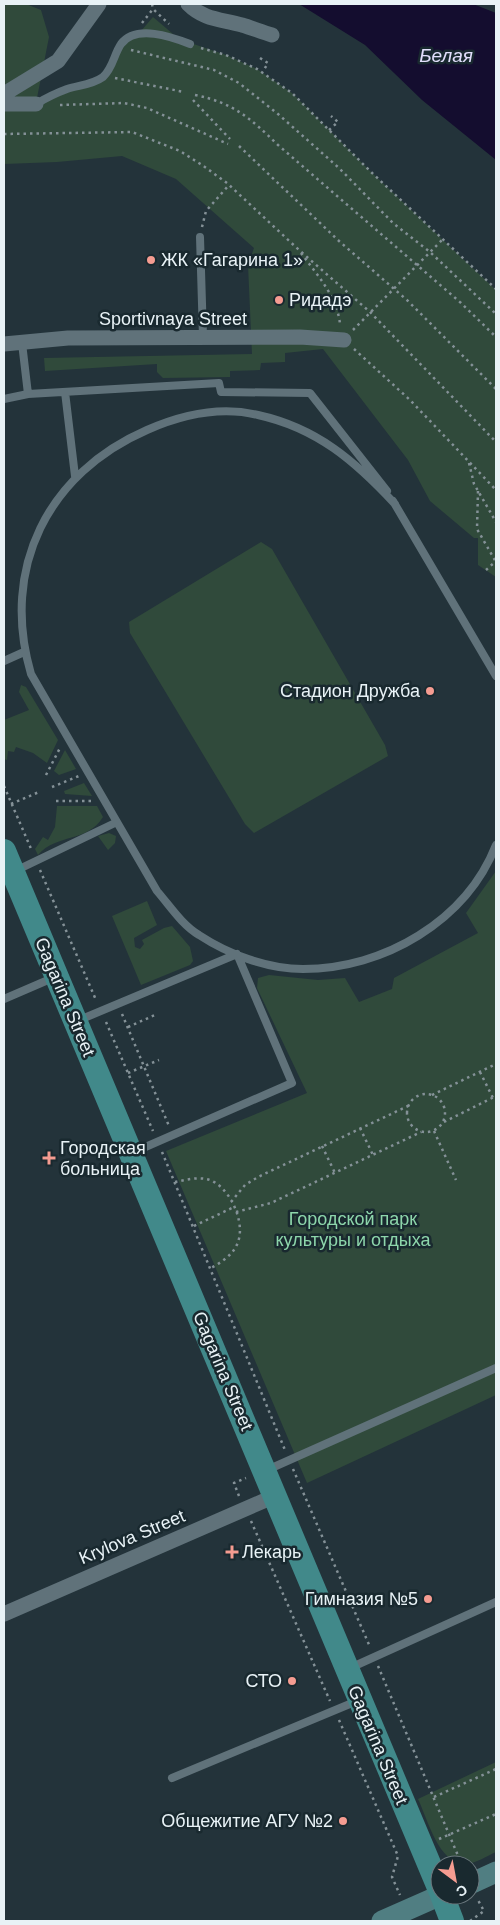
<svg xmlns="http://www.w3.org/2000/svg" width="500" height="1925" viewBox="0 0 500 1925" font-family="Helvetica,sans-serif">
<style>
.green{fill:#304a3b}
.water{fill:#140d2f}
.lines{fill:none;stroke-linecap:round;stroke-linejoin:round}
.path{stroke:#849197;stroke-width:2.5;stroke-dasharray:2.5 4;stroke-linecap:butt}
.service{stroke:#60727a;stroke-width:8}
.minor{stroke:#60727a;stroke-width:15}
.secondary{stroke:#507e82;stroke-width:21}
.primary{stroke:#41898a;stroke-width:24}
.poi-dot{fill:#f59c91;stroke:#19292f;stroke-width:2}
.labels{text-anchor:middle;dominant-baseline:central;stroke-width:5;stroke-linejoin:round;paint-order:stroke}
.poi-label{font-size:18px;fill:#e8f2f6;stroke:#19292f;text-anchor:start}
.street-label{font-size:18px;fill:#e8f2f6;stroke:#19292f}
.park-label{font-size:18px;fill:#8dd6ab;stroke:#19292f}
.water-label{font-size:19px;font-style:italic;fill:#e2dffc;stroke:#19292f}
</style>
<rect width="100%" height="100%" fill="#23333a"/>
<!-- green -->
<path class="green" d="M4,4H26L41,10L49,37L36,103L103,76L122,43L131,36L167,35L226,55L257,69L292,93L371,172L496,290V577L478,565V538H474L430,501L408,460L323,349L285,353V362L261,363L260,370L230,371V377L163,378L157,372V364L45,371L44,358L252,354L248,265L254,248L176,179L122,156L57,162L4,164Z
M153,17L173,34L141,31Z
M261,542L272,549L385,745L388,756L254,833L245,824L130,633L129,622Z
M21,685L26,687L58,740L47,763L33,753L16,747L14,752L8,751L7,760L4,759V720L29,710L19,692Z
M65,750L76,769L59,775L54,771Z
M84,783L92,796L65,794L64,791Z
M57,806H97L103,817C87,843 57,833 38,855L35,849L43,837L48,840L55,827Z
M109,833L116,836L115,843L108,850L98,836Z
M496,871V1395L307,1483L166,1151L307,1093L257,988L258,978L269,975L318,980L345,978L359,1002L392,989L394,978L478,933L466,913Z
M147,901L157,925L134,938L135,947L140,949L144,944L142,940L164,928L172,926L190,947L193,961L190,965L141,985L112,916Z
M496,1762V1852C487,1856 476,1863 467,1864C439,1866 428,1820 418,1799Z"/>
<!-- water -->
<path class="water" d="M299,4H473L496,13V160L422,100L365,45Z"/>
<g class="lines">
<!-- path -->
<path class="path" d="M152,4L153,9
M142,23L153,9L169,24
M201,48L226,55L257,69L292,93L371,172L496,289
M131,50L214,70L239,83L278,114L339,168L393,223L430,252L496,314
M260,58L268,63L262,73
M115,78L184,92
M195,95C234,103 250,118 278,145L461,303L496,337
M193,100L230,139
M60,105L124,103L147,108L228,144
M329,130L338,122L331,116
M4,134L132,132L180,151L202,165L227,183L299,250L370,312L496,442
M239,146L339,241L408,301L496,389
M202,227L206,211L229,185
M301,253C317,275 337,296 340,324
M353,330L442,240
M354,349L410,400L496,490
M469,463L474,484L496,522
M478,491L477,529L496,562
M486,570L496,561
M46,775L60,748
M4,786L32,851
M52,787L79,776
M56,801H92
M11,804L39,792
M40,870L96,1000
M122,1014L169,1126
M106,1022L153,1131
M128,1027L155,1015
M480,1072L493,1098
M128,1073L159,1060
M407 1113a19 19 0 1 1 38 0a19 19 0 1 1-38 0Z
M432,1095L496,1064
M444,1122L496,1096
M360,1128L373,1155
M434,1131L456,1180
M322,1146L335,1173
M162,1152L285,1450
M175,1182C185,1180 196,1177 206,1179C228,1183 246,1221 238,1242C234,1254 222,1262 211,1268
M231,1202L245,1185L258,1177L408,1106
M236,1212L271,1203L421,1132
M194,1226L234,1207
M293,1469L370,1647
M239,1496L234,1483L246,1478
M251,1521L330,1701
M378,1666L462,1865
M339,1720L398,1856L392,1877L400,1895
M434,1797L496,1769
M439,1839L496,1814
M470,1921L484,1911L478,1900"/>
<!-- service -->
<path class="service" d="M36,104C46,98 56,93 67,89C79,85 92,85 103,77C113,68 114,54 121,44C136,24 172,37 190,44
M200,237L203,337
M22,343L28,394
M65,392L75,476
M4,399L28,394L219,383L221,392L310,393L387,491
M393,501L496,676
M395,504C355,461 317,428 258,415C221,406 181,415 147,430C48,473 0,568 31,674L157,891C170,906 182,925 199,935C228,954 267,969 303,969C384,969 466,921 496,845
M4,661L24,652
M15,871L117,822
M4,999L55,977
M77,1021L237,954L292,1083L134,1152
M267,1470L496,1368
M350,1668L496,1602
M172,1778L357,1701"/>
<!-- minor -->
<path class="minor" d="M188,4C204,20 220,19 242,25C252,28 262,32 272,35
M4,94L58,61L99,4
M4,104H36
M4,344L68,338L300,337L344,340
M4,1614L275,1496"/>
<!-- secondary -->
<path class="secondary" d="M470,1884L496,1872
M382,1921L441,1895"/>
<!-- primary -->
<path class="primary" d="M4,851L440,1890
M442,1895L452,1921"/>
</g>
<!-- markers -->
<g class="poi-dot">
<circle cx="151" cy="260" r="5"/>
<circle cx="279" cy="300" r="5"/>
<circle cx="430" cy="691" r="5"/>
<path d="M46.5 1150.5h5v5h5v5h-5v5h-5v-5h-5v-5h5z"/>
<path d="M229.5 1544.5h5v5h5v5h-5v5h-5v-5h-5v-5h5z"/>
<circle cx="428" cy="1599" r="5"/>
<circle cx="292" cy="1681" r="5"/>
<circle cx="343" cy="1821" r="5"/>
</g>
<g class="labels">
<!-- poi labels -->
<g class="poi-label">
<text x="161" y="260">ЖК «Гагарина 1»</text>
<text x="289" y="300">Ридадэ</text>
<text x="420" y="691" text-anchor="end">Стадион Дружба</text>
<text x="60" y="1148">Городская<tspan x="60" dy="21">больница</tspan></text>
<text x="242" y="1552">Лекарь</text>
<text x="418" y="1599" text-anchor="end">Гимназия №5</text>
<text x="282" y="1681" text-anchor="end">СТО</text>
<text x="333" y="1821" text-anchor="end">Общежитие АГУ №2</text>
</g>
<!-- street labels -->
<g class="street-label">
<text x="173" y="319">Sportivnaya Street</text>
<text transform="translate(65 997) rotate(67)">Gagarina Street</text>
<text transform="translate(223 1371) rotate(67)">Gagarina Street</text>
<text transform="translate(132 1537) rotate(-23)">Krylova Street</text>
<text transform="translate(378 1745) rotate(67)">Gagarina Street</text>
</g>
<!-- park labels -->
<g class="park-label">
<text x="353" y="1219">Городской парк<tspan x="353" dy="21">культуры и отдыха</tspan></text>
</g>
<!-- water labels -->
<g class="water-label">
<text x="446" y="55">Белая</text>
</g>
</g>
<!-- border -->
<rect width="500" height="1925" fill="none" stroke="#e8f2f6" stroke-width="10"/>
<!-- north arrow -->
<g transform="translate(455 1880) rotate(148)"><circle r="24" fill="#19292f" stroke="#6c797f"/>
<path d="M0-4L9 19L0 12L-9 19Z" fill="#f59c91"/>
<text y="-8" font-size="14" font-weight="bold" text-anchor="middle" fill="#e8f2f6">С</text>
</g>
</svg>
